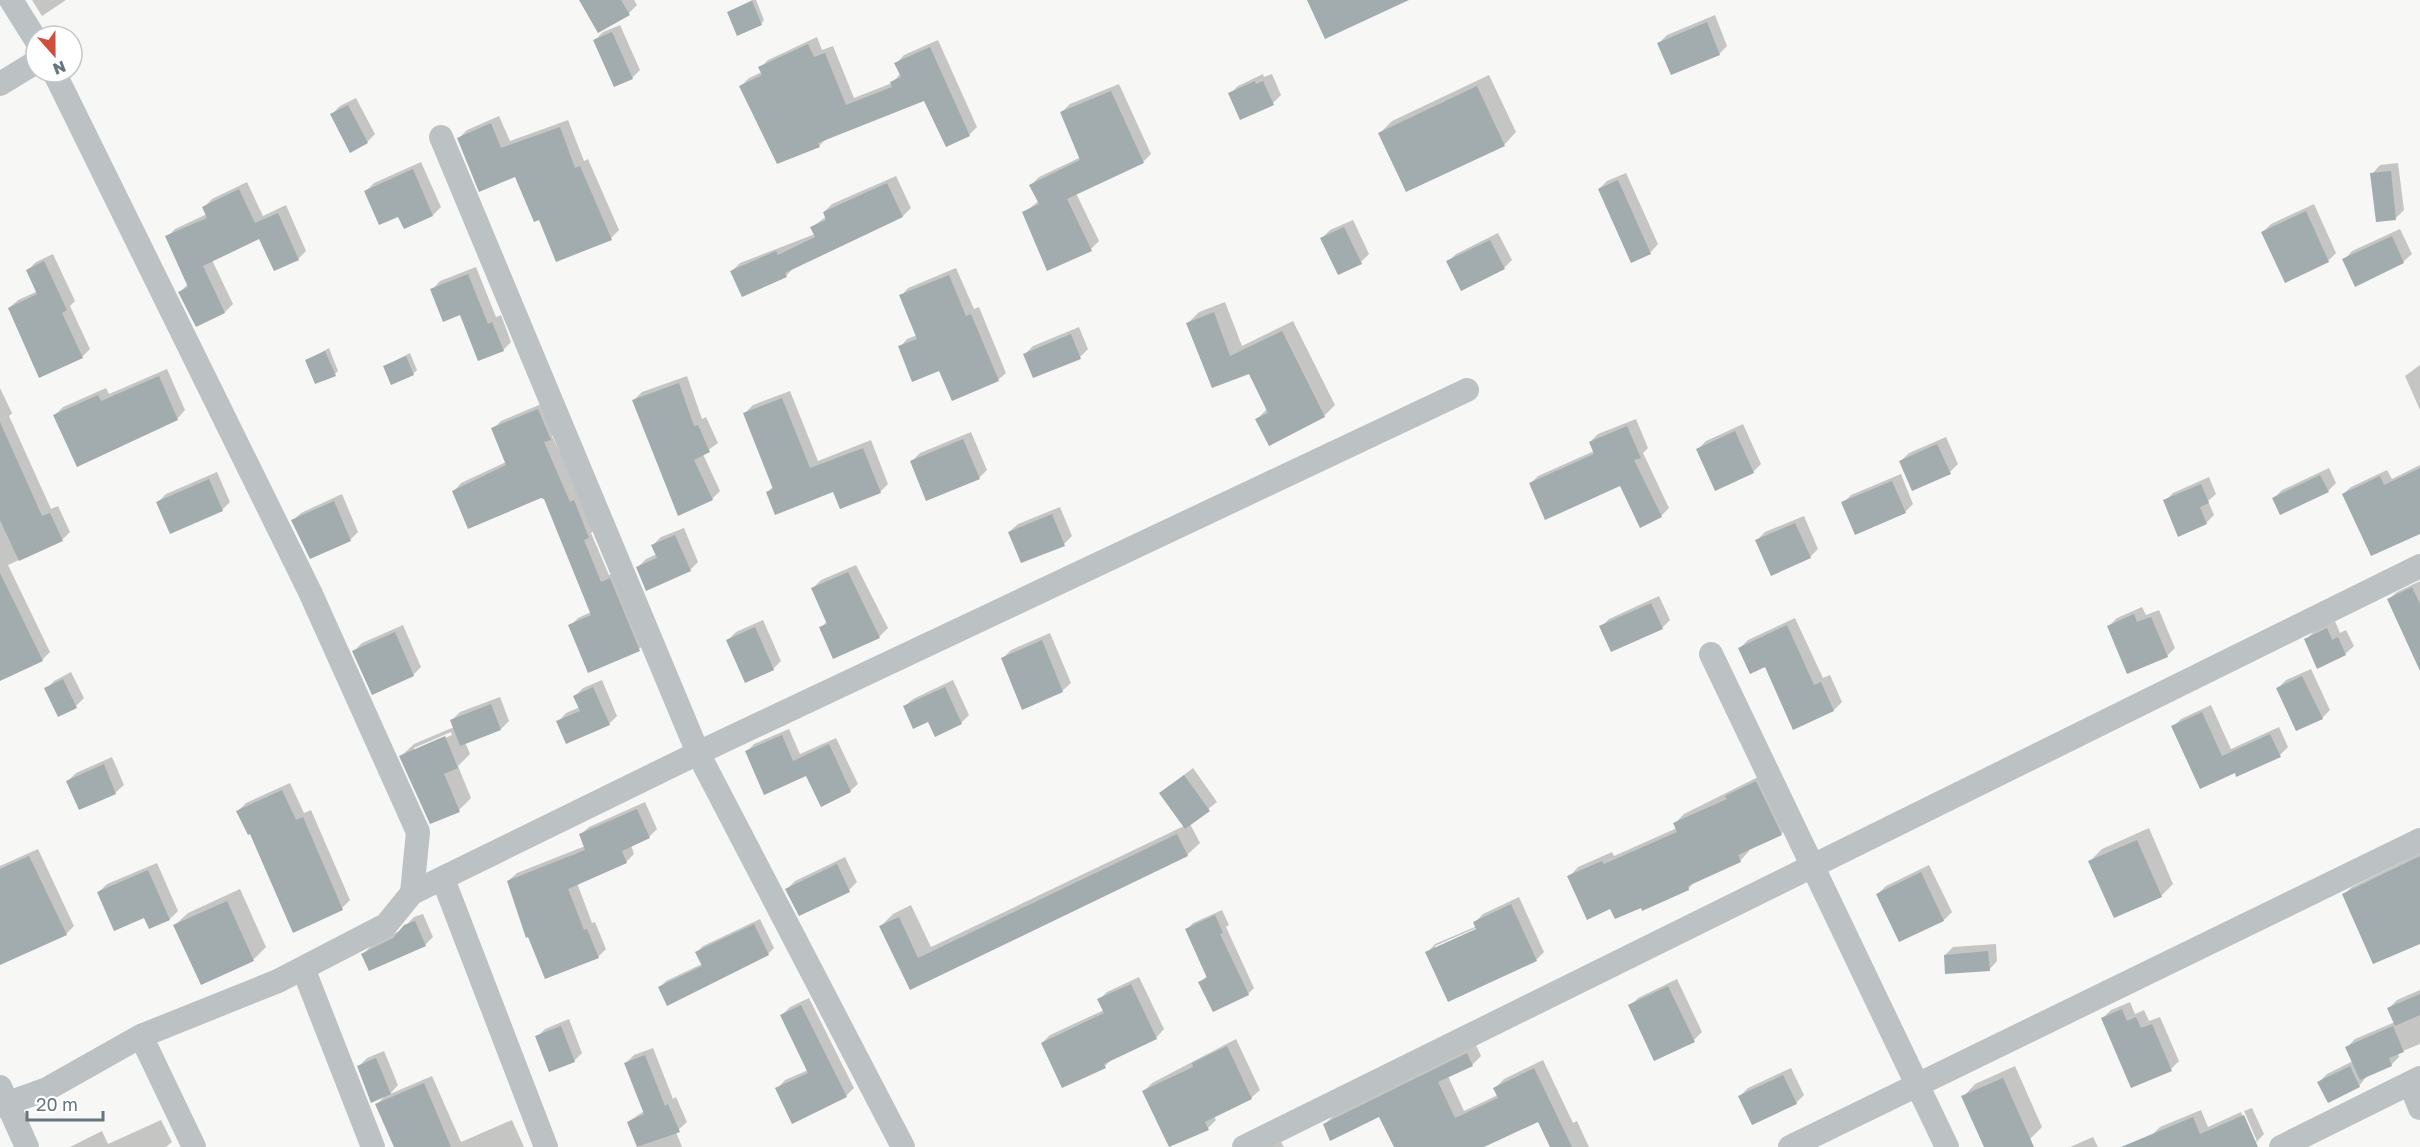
<svg xmlns="http://www.w3.org/2000/svg" width="2420" height="1147" viewBox="0 0 2420 1147" font-family="'Golos Text',sans-serif">
<style>
.shadow{fill:#0003;fill-rule:evenodd}
.building{fill:#a2acaf}
.lines{fill:none;stroke-linecap:round;stroke-linejoin:round}
.minor{stroke:#bcc1c4;stroke-width:24}
</style>
<rect width="100%" height="100%" fill="#f7f7f5"/>
<!-- shadow -->
<path class="shadow" d="M32,0H66L42,16Z
M584,0H634L637,5L629,13L599,31Z
M752,0H756L764,20L761,24L728,12Z
M1715,15L1727,46L1719,54L1659,43L1667,35Z
M620,25L640,70L632,78L595,40L603,32Z
M817,37L822,50L833,46L854,98L892,83L901,73L896,64L904,55L938,40L977,127L969,135L925,99L828,137L819,146L741,86L749,78L762,72L760,68L768,60Z
M1263,74L1264,77L1272,74L1281,95L1273,103L1230,94L1238,86Z
M1489,75L1516,132L1504,145L1380,133L1392,121Z
M1119,84L1151,154L1143,162L1076,193L1099,241L1091,249L1023,213L1039,201L1031,185L1039,177L1081,157L1062,112L1070,104Z
M356,98L375,134L367,142L332,114L340,106Z
M499,116L510,141L568,120L584,161L588,159L619,230L611,238L540,218L516,175L459,138L467,130Z
M421,162L441,207L433,215L404,227L399,215L366,191L374,183Z
M2398,163L2404,210L2396,218L2372,174L2380,165Z
M1626,173L1658,244L1650,253L1632,261L1599,189L1607,181Z
M896,176L911,208L903,216L794,267L786,276L742,295L732,271L740,263L815,234L812,227L827,216L824,212L832,204Z
M247,182L263,216L286,205L306,251L298,259L260,237L212,260L233,304L225,312L196,325L180,292L188,284L167,237L175,229L207,214L204,207L212,199Z
M2314,204L2336,253L2328,261L2263,232L2271,224Z
M1353,220L1369,254L1361,262L1322,238L1330,230Z
M2400,229L2412,254L2403,262L2355,285L2344,260L2352,251Z
M1498,233L1512,260L1504,268L1448,262L1456,254Z
M53,254L75,301L70,306L90,349L82,357L9,308L18,300L38,291L28,270L36,262Z
M476,267L496,317L501,315L511,342L503,350L432,290L440,281Z
M956,268L974,309L979,307L1006,373L998,380L940,369L900,347L907,339L917,335L901,296L908,288Z
M1225,302L1242,346L1293,321L1335,405L1324,416L1257,419L1268,408L1249,372L1188,323L1199,312Z
M1079,327L1088,349L1080,357L1025,354L1033,346Z
M329,348L338,371L335,374L306,361Z
M410,353L417,370L413,374L385,366Z
M2420,365V410L2405,376Z
M167,369L185,410L177,419L55,415L63,407L106,388L109,394Z
M687,376L702,419L706,417L718,443L703,454L720,491L712,499L634,400L642,392Z
M0,388L12,413L9,416L51,509L58,506L70,532L62,540L8,565L50,652L42,660L0,679Z
M790,391L818,461L871,440L888,484L880,492H767L774,486L745,413L753,405Z
M546,402L558,431L552,436L596,529L591,533L609,575L618,572L647,642L639,649L570,626L578,618L591,612L546,498L454,491L461,483L506,462L493,429L501,421Z
M1636,419L1648,448L1643,453L1669,508L1661,516L1620,484H1530L1538,476L1594,451L1590,442L1598,434Z
M1743,424L1761,464L1753,472L1698,449L1706,441Z
M971,432L987,470L979,478L912,461L920,453Z
M1946,437L1958,464L1950,472L1901,461L1909,453Z
M2420,465V532L2343,494L2351,487L2387,470L2392,479Z
M2329,468L2336,483L2328,491L2274,498L2282,490Z
M217,472L230,502L222,510L158,502L166,494Z
M1901,474L1913,504L1905,512L1843,503L1851,495Z
M2209,477L2216,494L2208,501L2214,515L2206,523L2165,501L2173,493Z
M342,494L358,532L350,540L292,521L301,513Z
M1060,507L1072,536L1064,544L1009,532L1018,524Z
M1804,516L1818,549L1810,557L1757,540L1765,532Z
M684,528L698,562L690,570L638,567L646,559L657,554L653,545L661,537Z
M856,565L888,628L880,636L834,657L821,628L827,621L813,588L821,580Z
M2420,581V667L2389,599L2397,592Z
M1659,596L1670,620L1662,628L1601,627L1609,619Z
M2142,607L2146,615L2159,610L2175,648L2167,656L2109,626L2117,618Z
M1795,618L1823,678L1830,675L1842,702L1834,710L1794,728L1766,665L1740,648L1748,640Z
M763,620L781,661L773,669L728,640L736,632Z
M2335,621L2340,633L2346,630L2354,646L2345,654L2306,640L2314,631Z
M403,625L421,667L413,675L354,651L362,643Z
M1050,633L1071,683L1062,691L1003,658L1011,650Z
M2311,669L2330,710L2322,718L2278,688L2286,680Z
M71,672L84,698L76,706L46,689L54,681Z
M602,680L617,716L609,724L558,722L566,713L580,707L575,696L583,688Z
M953,680L969,715L961,723L904,707L913,699Z
M500,697L509,721L501,729L465,742L470,754L458,766L471,798L459,810L401,756L414,744L454,727L452,720L460,712ZM451,732L452,735L414,751V748Z
M2211,705L2231,749L2279,727L2288,747L2280,755L2236,771L2173,727L2181,719Z
M789,729L800,754L836,738L858,784L850,791L747,751L754,744Z
M112,757L124,785L115,793L68,781L76,773Z
M1193,768L1217,802L1190,824L1200,843L1187,855L910,988L881,926L893,914L911,905L931,947L1184,826L1161,793Z
M1766,773L1790,825L1781,834L1748,849L1749,851L1740,861L1696,880L1689,888L1641,906L1611,907L1569,877L1578,867L1612,852L1614,856L1677,828L1675,823L1684,814Z
M290,783L304,813L311,810L350,900L342,908L294,931L251,832L238,811L246,803Z
M645,802L657,829L649,837L631,845L634,854L626,862L577,883L592,923L595,922L606,949L598,957L508,881L517,873L585,846L580,835L589,827Z
M2149,828L2173,884L2161,896L2090,861L2102,849Z
M38,849L74,926L66,934L0,963V866Z
M2420,853V942L2344,894L2352,887Z
M845,857L857,882L849,890L787,889L795,881Z
M157,863L178,911L170,919L99,892L107,884Z
M1929,865L1952,912L1944,920L1900,940L1878,894L1886,886Z
M240,889L266,947L254,959L201,983L175,925L188,913Z
M1519,897L1544,952L1536,960L1427,953L1435,944L1477,926L1475,922L1483,914ZM1483,925L1484,927L1435,950V946Z
M1222,910L1229,925L1226,927L1254,988L1248,994L1200,982L1207,976L1187,929L1193,923Z
M423,914L433,937L425,945L363,954L371,946L401,930L414,917Z
M760,919L774,948L768,954L660,987L666,981L702,964L697,952L703,946Z
M1996,944L1997,961L1989,970L1945,955L1953,947Z
M1139,977L1164,1029L1156,1038L1113,1058L1105,1066L1042,1043L1050,1035L1104,1010L1099,1000L1107,992Z
M1677,979L1702,1032L1694,1040L1630,1006L1638,998Z
M2420,990V1044L2398,1053L2399,1057L2391,1065L2367,1076L2359,1086L2328,1101L2319,1082L2327,1074L2353,1061L2347,1047L2355,1039L2395,1022L2389,1008L2397,1000Z
M809,998L854,1088L846,1096L777,1089L785,1080L808,1070L782,1015L790,1007Z
M2130,1002L2135,1014L2144,1010L2149,1021L2160,1017L2179,1061L2171,1069L2103,1018L2111,1010Z
M569,1019L582,1053L574,1061L537,1037L545,1029Z
M1236,1039L1260,1090L1251,1098L1214,1116L1216,1120L1208,1128L1170,1146L1144,1091L1152,1083Z
M1476,1045L1481,1056L1472,1065L1448,1076L1464,1111L1498,1095L1495,1088L1504,1079L1543,1060L1573,1123L1577,1121L1589,1147H1551L1539,1119L1480,1147H1395L1380,1115L1325,1124L1334,1115Z
M653,1048L673,1099L676,1097L687,1122L676,1132L682,1147H639L628,1122L644,1111L626,1063L634,1055Z
M384,1051L398,1085L390,1094L432,1076L461,1142L512,1120L524,1147H406L377,1104L386,1095L358,1067L367,1058Z
M2015,1066L2042,1127L2030,1139L2012,1147H1986L1963,1097L1975,1084Z
M1791,1068L1804,1095L1796,1103L1740,1096L1748,1088Z
M2252,1108L2264,1134L2252,1147H2157L2152,1135L2160,1127L2201,1110L2208,1127L2241,1112L2254,1141H2257L2244,1111Z
M161,1120L172,1142L166,1147H70L102,1131L108,1144Z
M2093,1137L2098,1147H2070Z
M1281,1142L1284,1147H1269Z"/>
<!-- building -->
<path class="building" d="M579,0H621L630,15L598,33Z
M1307,0H1409L1325,39Z
M752,1L762,25L737,36L727,12Z
M1707,22L1720,55L1671,75L1657,43Z
M612,32L633,79L614,87L593,40Z
M808,44L814,57L825,53L846,105L892,87L890,82L901,77L894,63L930,47L970,136L946,147L924,101L818,143L820,147L777,164L739,86L762,75L758,67Z
M1255,81L1256,84L1263,81L1274,105L1240,120L1228,93Z
M1477,86L1505,146L1406,192L1378,133Z
M1111,91L1144,163L1067,199L1092,251L1047,271L1022,212L1039,204L1029,185L1080,160L1060,112Z
M348,105L368,143L350,153L330,114Z
M491,123L501,148L560,127L575,168L580,166L612,240L556,262L539,220L534,222L515,177L479,192L457,138Z
M413,169L433,216L404,229L398,217L379,225L364,191Z
M2391,171L2396,220L2376,222L2370,173Z
M1618,180L1651,254L1631,263L1598,189Z
M887,183L903,217L785,273L787,277L742,297L730,271L776,251L778,255L815,237L810,227L826,220L823,212Z
M239,189L255,223L278,213L299,260L274,271L259,239L203,266L225,313L196,327L178,292L188,287L165,236L207,218L202,207Z
M2306,211L2329,262L2285,283L2261,232Z
M1344,227L1362,264L1338,275L1320,238Z
M2392,236L2404,263L2355,287L2342,259Z
M1490,240L1505,269L1461,291L1446,261Z
M44,261L67,310L62,313L83,358L39,378L8,308L37,294L26,270Z
M468,274L488,324L492,322L504,351L478,361L460,315L443,322L430,289Z
M949,275L966,316L971,314L999,381L952,401L939,371L912,382L898,346L917,339L899,295Z
M1214,312L1230,356L1282,331L1325,417L1269,446L1255,419L1268,413L1249,374L1212,388L1186,323Z
M1071,334L1081,359L1033,378L1023,354Z
M325,351L336,376L315,384L305,360Z
M406,356L414,375L391,385L383,366Z
M159,376L178,420L77,467L53,415L98,395L101,401Z
M679,383L694,426L698,425L710,452L694,460L713,500L678,516L632,400Z
M782,398L810,468L863,448L881,493L840,509L833,492L775,515L766,492L773,489L743,413Z
M538,409L551,440L544,442L570,502L574,500L589,538L584,540L601,582L610,578L640,651L588,673L568,625L591,615L544,499L541,498L468,529L452,491L506,465L491,428Z
M0,422L42,516L50,513L63,541L19,561L0,520Z
M1627,426L1641,458L1634,460L1662,517L1640,528L1620,486L1545,520L1529,483L1594,454L1589,442Z
M1735,431L1754,473L1715,491L1696,449Z
M963,439L980,479L926,501L910,461Z
M1937,444L1951,474L1912,491L1899,461Z
M2420,468V534L2371,556L2342,494L2380,476L2384,485Z
M2320,475L2329,492L2280,515L2272,498Z
M209,479L223,511L170,534L156,502Z
M1892,481L1906,513L1855,535L1841,502Z
M2201,484L2209,503L2200,507L2207,524L2178,537L2163,500Z
M334,501L351,541L310,559L291,520Z
M1052,514L1065,546L1021,563L1008,532Z
M1795,523L1811,558L1771,576L1755,540Z
M675,535L691,571L646,591L636,567L657,558L651,545Z
M848,572L880,638L833,659L819,627L827,624L811,588Z
M0,573L43,661L0,681Z
M2412,587L2420,604V671L2387,599Z
M1651,603L1663,629L1611,652L1599,626Z
M2134,614L2137,622L2151,617L2168,657L2127,674L2107,626Z
M1787,625L1814,685L1821,682L1834,711L1793,730L1765,667L1750,674L1738,648Z
M755,627L774,670L745,683L726,640Z
M2327,628L2332,640L2338,637L2346,655L2317,669L2304,639Z
M395,632L414,676L372,695L352,651Z
M1042,640L1063,692L1022,710L1001,658Z
M2302,676L2323,719L2296,731L2276,688Z
M63,679L77,708L58,717L44,688Z
M593,687L610,725L566,744L556,721L580,711L573,696Z
M945,687L962,724L935,737L928,722L913,729L903,706Z
M491,704L501,730L460,746L450,720Z
M2202,712L2222,756L2270,734L2281,757L2236,777L2235,773L2200,789L2171,726Z
M782,735L793,761L829,744L851,792L821,807L806,776L764,795L745,751Z
M445,736L458,768L444,774L460,812L430,824L399,756Z
M104,764L116,794L79,810L66,781Z
M1184,775L1210,811L1185,829L1159,793Z
M1756,781L1782,835L1738,855L1741,862L1688,886L1689,890L1642,911L1641,908L1615,919L1610,909L1587,920L1567,876L1602,861L1604,864L1677,832L1673,823L1727,799L1725,796Z
M282,790L296,820L303,817L343,910L293,933L250,834L248,835L236,811Z
M637,809L650,838L622,851L627,863L568,889L584,930L587,929L599,958L545,979L528,937L526,938L507,881L585,850L579,834Z
M1177,834L1188,856L910,990L879,926L899,917L918,958Z
M2137,840L2162,897L2114,918L2088,861Z
M29,856L67,935L0,965V869Z
M2420,856V944L2373,964L2342,894Z
M837,864L850,892L799,916L785,889Z
M148,870L170,920L149,929L144,918L114,931L97,892Z
M1921,872L1944,921L1899,942L1876,894Z
M227,901L254,961L201,985L173,925Z
M1511,904L1537,961L1448,1002L1425,952L1476,929L1473,922Z
M1215,915L1223,933L1220,934L1249,995L1213,1012L1198,982L1207,978L1185,929Z
M415,921L426,946L369,971L361,954L393,938L404,925Z
M754,924L769,955L667,1006L658,987L702,966L695,952Z
M1988,951L1990,971L1945,974L1944,955Z
M1131,984L1157,1039L1104,1064L1106,1068L1062,1088L1041,1043L1104,1013L1097,999Z
M1668,986L1695,1042L1654,1061L1628,1005Z
M2420,994V1015L2395,1026L2387,1008Z
M801,1005L847,1097L792,1124L775,1088L808,1073L780,1015Z
M2122,1009L2127,1021L2136,1017L2141,1028L2152,1024L2172,1071L2131,1088L2101,1018Z
M561,1026L575,1062L549,1072L535,1036Z
M2393,1026L2404,1052L2389,1058L2392,1066L2360,1080L2345,1047Z
M1227,1046L1252,1099L1205,1122L1209,1130L1169,1147L1142,1091L1193,1067L1192,1063Z
M1467,1053L1473,1066L1438,1082L1455,1118L1498,1098L1493,1088L1534,1068L1572,1147H1550L1538,1122L1484,1147H1394L1379,1117L1330,1141L1323,1124Z
M645,1055L665,1106L668,1104L680,1132L637,1147L627,1122L644,1114L624,1063Z
M376,1058L391,1094L371,1103L357,1066Z
M2350,1066L2360,1087L2328,1103L2317,1082Z
M1783,1075L1797,1104L1752,1125L1738,1096Z
M2003,1078L2034,1147H1984L1961,1096Z
M424,1083L451,1147H394L375,1104Z
M2244,1115L2258,1147H2121L2193,1117L2200,1134Z"/>
<g class="lines">
<!-- minor -->
<path class="minor" d="M11,0L36,40
M54,72L310,592L418,832L412,893L386,925L278,981L141,1036L194,1147
M0,84L36,62
M441,137L698,753L903,1147
M1711,654L1947,1147
M443,879L546,1147
M412,893L698,753L1467,390
M303,968L373,1147
M2410,1083L2420,1108
M0,1087L27,1147
M0,1106L47,1089L141,1036
M1244,1147L2420,566
M1790,1147L2420,840
M2281,1147L2420,1078"/>
</g>
<!-- north arrow -->
<g transform="translate(54 54) rotate(159)"><circle r="28" fill="#ffffff" stroke="#c1c8cb" stroke-width="1.5"/>
<path d="M0-4.5L10 22L0 15L-10 22Z" fill="#d04e3b"/>
<text y="-9" font-size="16" font-weight="bold" text-anchor="middle" fill="#65757c">N</text>
</g>
<!-- scale -->
<path d="M27 1111v9h76v-9" fill="none" stroke="#65757c" stroke-width="3"/>
<text x="36" y="1111" font-size="18" fill="#65757c" stroke="#ffffff" stroke-width="4.5" paint-order="stroke">20 m</text>
</svg>
